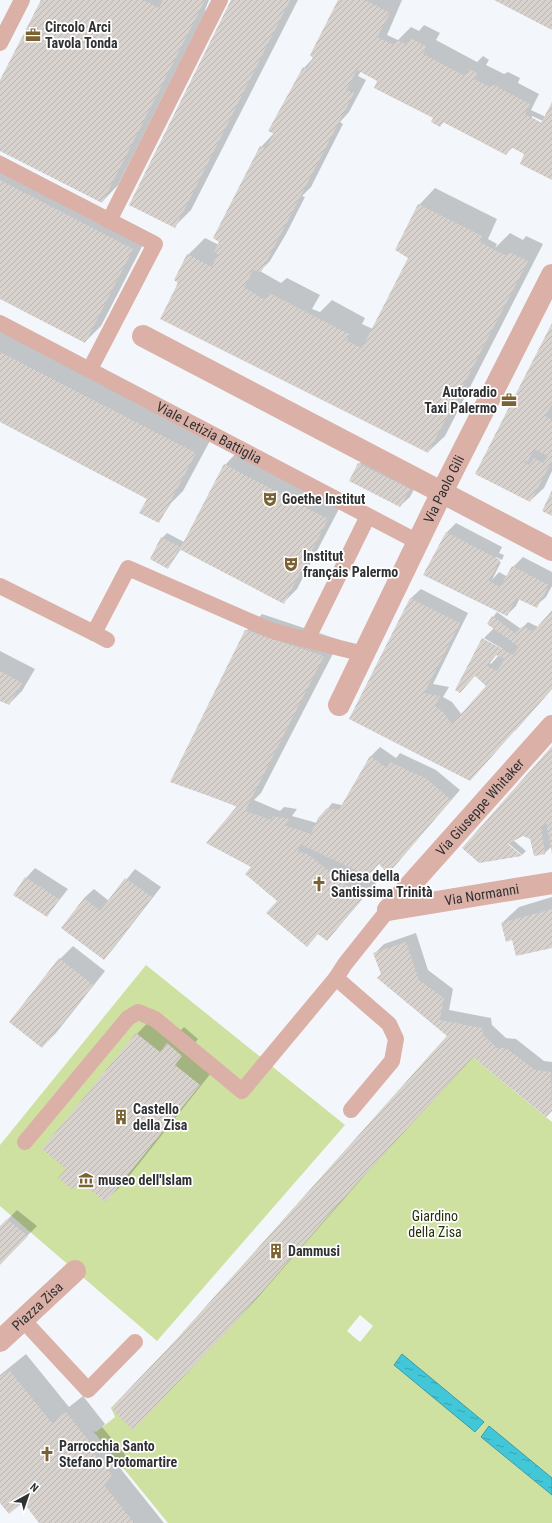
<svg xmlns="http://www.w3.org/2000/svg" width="552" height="1523" viewBox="0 0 552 1523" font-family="'Roboto Condensed',sans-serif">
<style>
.green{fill:#cee1a0;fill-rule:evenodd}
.water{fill:url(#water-ripples);stroke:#3d9aa6}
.shadow{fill:#0003;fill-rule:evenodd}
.building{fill:url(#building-hatch);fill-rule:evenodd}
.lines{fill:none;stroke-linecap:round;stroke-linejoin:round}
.lane{stroke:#dbb0a7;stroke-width:16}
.street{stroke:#dbb0a7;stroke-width:22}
.labels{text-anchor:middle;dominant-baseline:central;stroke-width:3.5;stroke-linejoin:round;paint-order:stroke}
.poi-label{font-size:14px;font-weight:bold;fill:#303133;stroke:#fff;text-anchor:start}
.street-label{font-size:14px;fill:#303133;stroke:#fff}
.park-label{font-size:14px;fill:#262f0a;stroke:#fff}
</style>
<defs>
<pattern id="water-ripples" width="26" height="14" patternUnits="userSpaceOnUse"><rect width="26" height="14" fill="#42c7d8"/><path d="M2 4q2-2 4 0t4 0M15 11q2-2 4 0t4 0" fill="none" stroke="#38a2b0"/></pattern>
<pattern id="building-hatch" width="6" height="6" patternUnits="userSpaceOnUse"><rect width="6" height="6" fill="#d8d2cf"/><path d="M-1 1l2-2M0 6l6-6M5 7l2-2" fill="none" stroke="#bab5b2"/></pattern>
</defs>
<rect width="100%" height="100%" fill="#f3f7fb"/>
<!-- green -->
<path class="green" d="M146,965L345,1125L157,1341L0,1206V1145Z
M447,1036L552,1122V1478L489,1427L481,1437L552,1495V1523H168L93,1431L96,1432L115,1417L111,1408L176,1340ZM360,1315L373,1326L360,1342L347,1331ZM402,1355L484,1422L476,1432L394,1364Z"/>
<!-- water -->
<path class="water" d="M402,1354L484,1422L475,1432L394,1365Z
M489,1426L552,1478V1495L481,1437Z"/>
<!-- shadow -->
<path class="shadow" d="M42,0H209L205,10L206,11L118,185L102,202L0,150V82Z
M232,0H298L191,210L175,226Z
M339,0H402L387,35L398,40L411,27L419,31L424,25L440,33L436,40L477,62L483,56L489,60L486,65L504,74L508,72L520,78L518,83L539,94L531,110L546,117L552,104V179L529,148L513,147L506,154L444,122L439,126L434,117L380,77L361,71L358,76L366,80L349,112L340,122L343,124L311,187L302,196L305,197L286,234L270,261L260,271L281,283L287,278L320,295L312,309L320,312L332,300L365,318L362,324L373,329L410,258L419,205L435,188L497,219L488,239L497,244L495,248L510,233L523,240L526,236L543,244L445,436L428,452L174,293L188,255L205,238L219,245L261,147L274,133L304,68L314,57ZM532,116L547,123L546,125L532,118Z
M0,155L149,233L101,326L85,342L0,298Z
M552,325V471L544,488L530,501L477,474Z
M0,327L212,437L183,491L171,503L159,522L149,498L0,420Z
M238,451L341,505L297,589L284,602L181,549L168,568L162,538L167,533L184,542L225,465Z
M369,454L419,480L410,497L400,506L351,480L359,464Z
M456,523L502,547L499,553L504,555L502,560L496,557V560L501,562L492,580L499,572L508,577L513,567L523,557L552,572V586L546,597L536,606L520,598L516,606L507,615L424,574L447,532Z
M421,589L468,613L433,684L449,687L443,697L452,702L462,715L487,687L473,659L503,649L484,638L494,628L493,617L497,612L521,629L528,622L538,627L552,612V689L515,731L351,719L411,598ZM497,654L499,655L491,664L490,663Z
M262,614L340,640L261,793L254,800L280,811L284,807L297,809L292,816L317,823L332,803L342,805L370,757L380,747L396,758L400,753L436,770L460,790L397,863H379L369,874L378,881L327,940L278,901L253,867L238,807L171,781L246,631Z
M0,651L35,669L22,691L9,704L0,700Z
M552,748V851L551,847L545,853L535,855L531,838L523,835L513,840L526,851L522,855L485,823Z
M35,868L68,889L47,916L26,878Z
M135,869L161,887L113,949L104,959L84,898L94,889L109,901Z
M552,897V947L513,939L502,923L519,907Z
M416,933L428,970L453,989L449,1010L491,1018L492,1025L506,1038L516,1039L544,1061L552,1062V1110L546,1116L473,1057L370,1169L252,1304L143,1419L176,1341L448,1036L382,974L374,954L384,944Z
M73,946L105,971L56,1033L42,1047L60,959Z
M153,1017L176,1035L184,1027L198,1039L191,1048L215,1068L122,1185L105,1201L67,1168L137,1034Z
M17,1210L37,1226L0,1263V1227Z
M26,1354L69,1407L83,1396L105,1424L102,1427L128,1458L120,1468L164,1523H41L23,1501L0,1502V1375Z"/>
<!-- building -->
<path class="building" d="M41,0H143L159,8L163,0H205L102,203L0,151V80Z
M231,0H290L175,228L129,205Z
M338,0H365L390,13L377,37L394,45L397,40L407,45L410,38L427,47L423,54L465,76L469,69L477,73L474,79L490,87L494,85L530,104L525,114L541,123L552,102V180L520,164L524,154L511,147L506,155L443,122L440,127L431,122L433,118L374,88L377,81L357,70L346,90L354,93L273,249L261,272L253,270L244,287L265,300L269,293L349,334L347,341L362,348L408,258L395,250L418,204L482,236L480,242L493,249L507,256L509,252L528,261L428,453L160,319L178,283L174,280L187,254L212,267L218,254L214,252L219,242L213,238L260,146L266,149L274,134L268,131L303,67L307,69L313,58L310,55Z
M494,0H552V30Z
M0,180L133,249L85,343L0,299Z
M552,323V404L545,416L552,420V461L530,502L475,474ZM534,449L548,456L543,463L534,458L529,465L523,462L528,461Z
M0,352L196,453L159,523L139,513L147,499L0,422Z
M358,463L410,489L400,507L349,481Z
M224,464L328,519L284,604L179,549L168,569L150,559L161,537L181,547Z
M552,490V516L542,511Z
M446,532L500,560L489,581L500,587L512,566L549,585L537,608L516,598L507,616L423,575Z
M410,598L460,623L424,693L440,696L435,706L443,712L452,724L486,686L475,676L460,693L455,690L482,638L513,655L519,647L487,624L492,616L515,633L523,626L533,632L552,610V689L470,781L349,719ZM496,655L505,659L497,671L486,665Z
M245,630L324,656L245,811L271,820L273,816L289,819L284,825L311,834L318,818L327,808L339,810L370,756L387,768L390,762L427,779L451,800L388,874L379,864L368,876L300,844L298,852L306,853L363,898L327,941L318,934L307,947L266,913L277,901L245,874L251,867L206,843L237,806L170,782Z
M0,671L22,683L9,705L0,701Z
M552,746V854L546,821L541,827L545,854L534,856L530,839L523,836L508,844L522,856L479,863L462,848Z
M25,877L59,899L47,917L13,895Z
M125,878L152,897L104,960L61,928L84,898L100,911Z
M552,909V948L516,956L512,940L506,942L501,923Z
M406,942L419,980L444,998L440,1020L482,1028L483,1035L497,1048H506L535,1070L551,1072L552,1111L546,1117L473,1057L357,1183L238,1319L133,1430L111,1408L176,1340L447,1036L377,978L381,974L373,953Z
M59,958L93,985L42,1048L9,1022Z
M136,1033L160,1052L167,1043L182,1056L175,1065L200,1085L106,1202L80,1182L73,1190L58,1178L66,1169L42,1149Z
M7,1219L28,1236L0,1265V1226Z
M9,1370L52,1423L66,1412L89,1441L86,1444L112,1475L104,1485L134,1523H39L23,1502L9,1514L0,1503V1377Z"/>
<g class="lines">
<!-- lane -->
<g class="lane">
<path d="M0,43L22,0"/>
<path d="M0,164L155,244L90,369"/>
<path d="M109,221L220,0"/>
<path id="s1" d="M0,323L418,542"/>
<path d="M0,586L94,633L128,568L270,630L307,640L368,516"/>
<path d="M94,633L107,640"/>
<path d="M307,640L364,654"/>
<path d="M351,1110L392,1061L396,1039L389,1024L336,978L345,964L388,910"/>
<path d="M25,1142L128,1018L138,1012L155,1019L242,1091L336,978"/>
<path d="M23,1320L88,1390L135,1342"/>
</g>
<!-- street -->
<g class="street">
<path d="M143,336L552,550"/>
<path id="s2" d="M339,705L442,492L552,275"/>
<path id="s3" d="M388,910L552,726"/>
<path id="s4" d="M388,910L552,883"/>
<path id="s5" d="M0,1341L75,1271"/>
</g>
</g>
<!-- icons -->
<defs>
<g id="office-bare" transform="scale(1.2)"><path d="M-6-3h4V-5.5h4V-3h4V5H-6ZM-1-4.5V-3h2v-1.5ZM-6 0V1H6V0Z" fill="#7b6233" stroke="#fff" stroke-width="2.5" paint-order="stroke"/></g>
<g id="theatre-bare" transform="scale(1.2)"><path d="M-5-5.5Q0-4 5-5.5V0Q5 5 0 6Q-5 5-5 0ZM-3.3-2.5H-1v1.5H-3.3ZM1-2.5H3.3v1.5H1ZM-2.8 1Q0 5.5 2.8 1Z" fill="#7b6233" stroke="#fff" stroke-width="2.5" paint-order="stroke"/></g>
<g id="church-bare" transform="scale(1.2)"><path d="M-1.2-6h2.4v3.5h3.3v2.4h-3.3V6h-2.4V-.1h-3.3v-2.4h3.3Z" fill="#7b6233" stroke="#fff" stroke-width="2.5" paint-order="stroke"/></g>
<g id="building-bare" transform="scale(1.2)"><path d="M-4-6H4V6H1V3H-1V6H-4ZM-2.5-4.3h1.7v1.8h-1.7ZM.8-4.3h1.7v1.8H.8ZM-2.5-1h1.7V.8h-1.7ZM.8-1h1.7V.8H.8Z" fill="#7b6233" stroke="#fff" stroke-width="2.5" paint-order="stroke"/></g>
<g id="museum-bare" transform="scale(1.2)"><path d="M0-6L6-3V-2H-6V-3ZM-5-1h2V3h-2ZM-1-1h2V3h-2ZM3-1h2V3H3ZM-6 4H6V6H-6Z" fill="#7b6233" stroke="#fff" stroke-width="2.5" paint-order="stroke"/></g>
</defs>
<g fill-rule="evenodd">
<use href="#office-bare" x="33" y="35"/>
<use href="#office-bare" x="509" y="400"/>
<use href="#theatre-bare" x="270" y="499"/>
<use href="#theatre-bare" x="291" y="564"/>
<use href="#church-bare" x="319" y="884"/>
<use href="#building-bare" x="121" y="1117"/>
<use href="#museum-bare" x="86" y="1180"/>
<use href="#building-bare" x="276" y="1251"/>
<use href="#church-bare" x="47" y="1454"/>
</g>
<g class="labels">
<!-- poi labels -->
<g class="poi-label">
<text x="45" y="27">Circolo Arci<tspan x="45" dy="16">Tavola Tonda</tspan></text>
<text x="497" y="392" text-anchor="end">Autoradio<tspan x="497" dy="16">Taxi Palermo</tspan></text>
<text x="282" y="499">Goethe Institut</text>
<text x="303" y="556">Institut<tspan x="303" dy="16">français Palermo</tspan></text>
<text x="331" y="876">Chiesa della<tspan x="331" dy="16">Santissima Trinità</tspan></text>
<text x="133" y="1109">Castello<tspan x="133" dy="16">della Zisa</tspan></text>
<text x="98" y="1180">museo dell'Islam</text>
<text x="288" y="1251">Dammusi</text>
<text x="59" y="1446">Parrocchia Santo<tspan x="59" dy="16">Stefano Protomartire</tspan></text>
</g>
<!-- street labels -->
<g class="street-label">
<text stroke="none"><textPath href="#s1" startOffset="236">Viale Letizia Battiglia</textPath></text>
<text stroke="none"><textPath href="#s2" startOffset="240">Via Paolo Gili</textPath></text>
<text stroke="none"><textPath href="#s3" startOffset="138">Via Giuseppe Whitaker</textPath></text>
<text stroke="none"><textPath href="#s4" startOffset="95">Via Normanni</textPath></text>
<text stroke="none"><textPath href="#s5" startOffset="51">Piazza Zisa</textPath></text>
</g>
<!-- park labels -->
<g class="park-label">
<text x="435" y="1216">Giardino<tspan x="435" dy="16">della Zisa</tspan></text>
</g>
</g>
<!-- north arrow -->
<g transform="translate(28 1495) rotate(40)" stroke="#ffffff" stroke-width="3" paint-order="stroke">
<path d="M0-3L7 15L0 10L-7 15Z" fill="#303133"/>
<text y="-6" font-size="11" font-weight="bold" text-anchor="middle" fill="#303133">N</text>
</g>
</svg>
